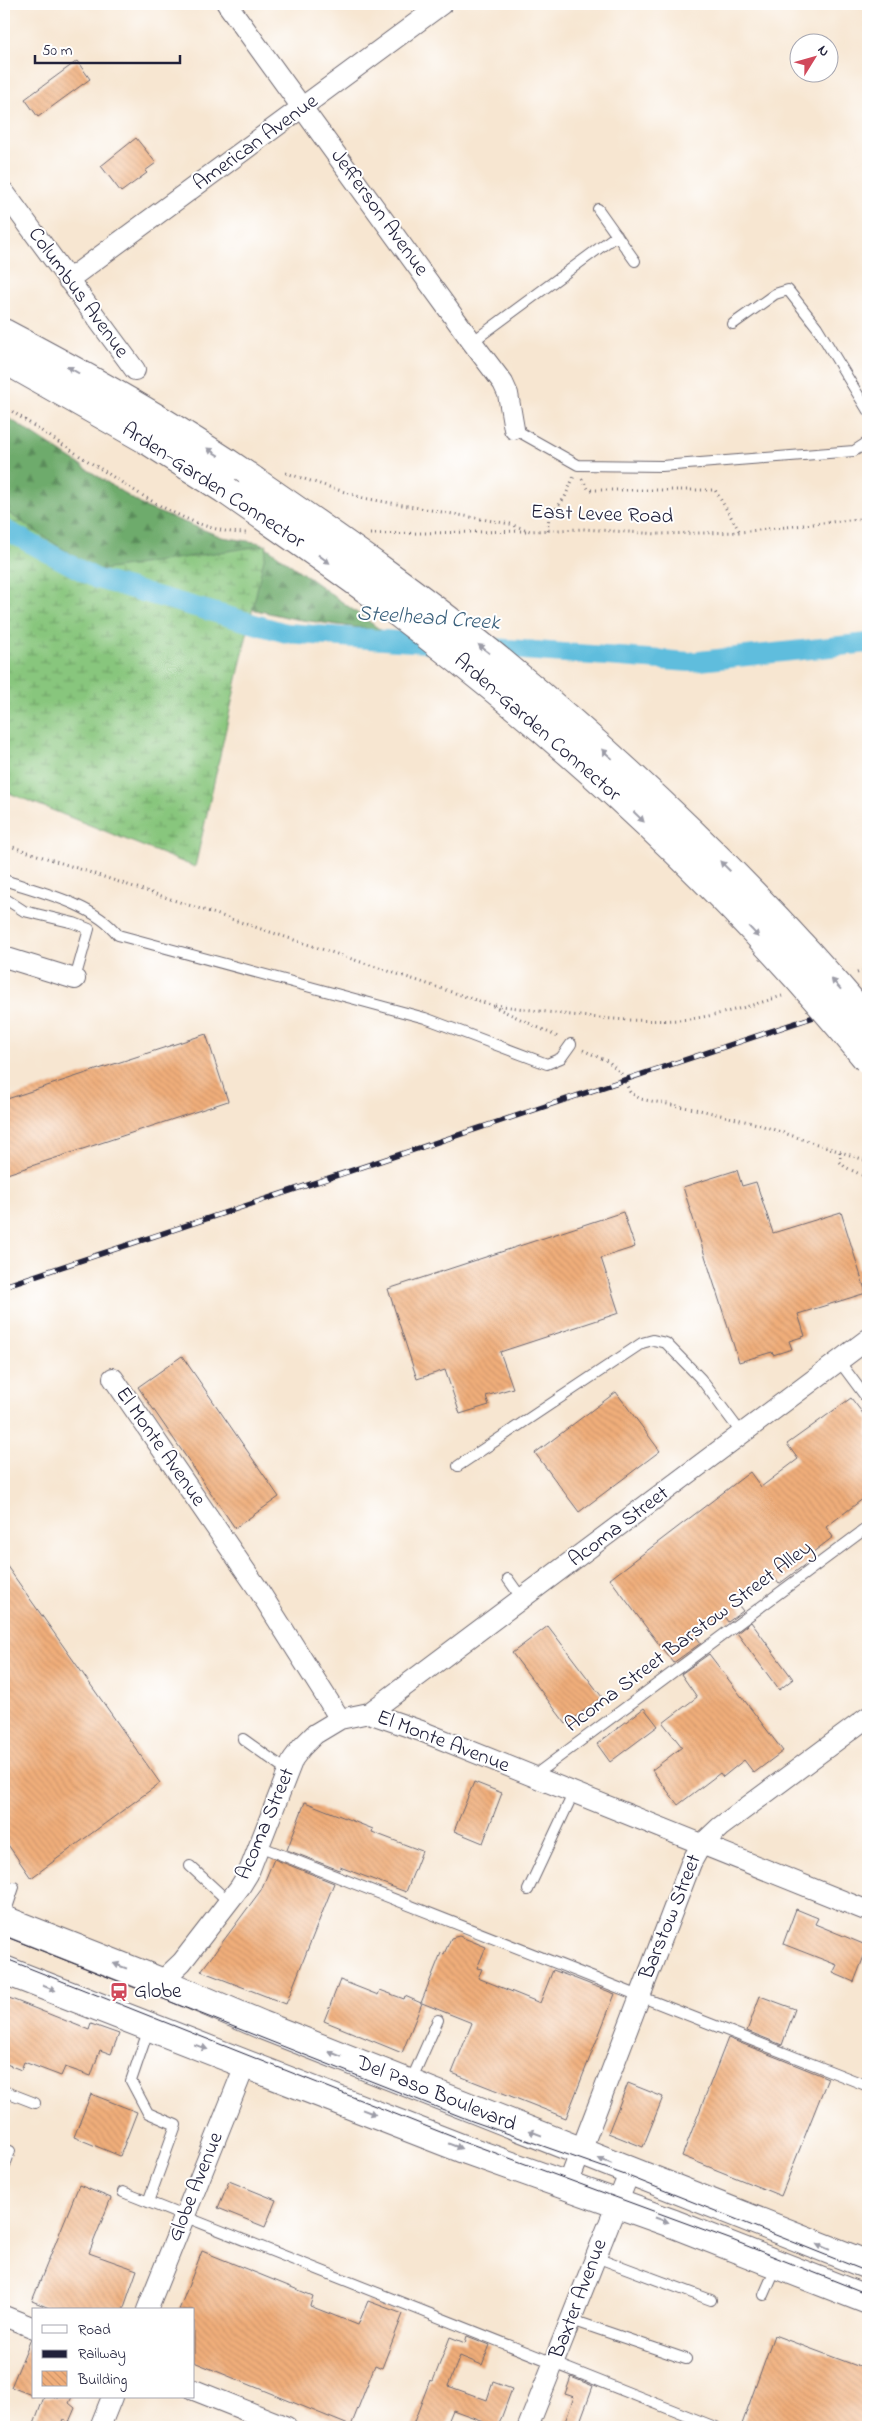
<svg xmlns="http://www.w3.org/2000/svg" width="872" height="2431" viewBox="0 0 872 2431" font-family="'Indie Flower',sans-serif">
<style>
.forest{fill:url(#forest-firs);stroke:#486654}
.wetland{fill:url(#wetland-marsh);stroke:#55745c}
.lines{fill:none;stroke-linecap:round;stroke-linejoin:round}
.canal{stroke:#5fbddd;stroke-width:20}
.building{fill:url(#building-back-hatch)}
.lane-casing{stroke:#6d6770;stroke-width:12}
.street-casing{stroke:#6d6770;stroke-width:22}
.secondary-casing{stroke:#6d6770;stroke-width:30}
.primary-casing{stroke:#6d6770;stroke-width:30}
.path{stroke:#6d6770;stroke-width:3;stroke-dasharray:1 4;stroke-linecap:butt}
.lane{stroke:#fff;stroke-width:10}
.street{stroke:#fff;stroke-width:20}
.secondary{stroke:#fff;stroke-width:28}
.primary{stroke:#fff;stroke-width:28}
.tram{stroke:#22223b;stroke-width:1}
.rail-casing{stroke:#22223b;stroke-width:5.5}
.rail{stroke:#fff;stroke-width:4;stroke-dasharray:11;stroke-linecap:butt}
.primary-bridge-casing{stroke:#6d6770;stroke-width:30;stroke-linecap:butt}
.primary-bridge{stroke:#fff;stroke-width:28}
.oneway{fill:#9c9ca7}
.labels{text-anchor:middle;dominant-baseline:central;stroke-width:4;stroke-linejoin:round;paint-order:stroke}
.street-label{font-size:21px;fill:#22223b;stroke:#fff}
.poi-label{font-size:21px;fill:#22223b;stroke:#fff;text-anchor:start}
.water-label{font-size:22px;font-style:italic;fill:#3a607c;stroke:#fff}
</style>
<defs>
<pattern id="forest-firs" width="22" height="20" patternUnits="userSpaceOnUse" patternTransform="scale(1.25)"><rect width="22" height="20" fill="#6eab6c"/><path d="M5 1l3.5 6h-7zM16 11l3.5 6h-7z" fill="#5a8b5a"/></pattern>
<pattern id="wetland-marsh" width="20" height="14" patternUnits="userSpaceOnUse" patternTransform="scale(1.25)"><rect width="20" height="14" fill="#88c67d"/><path d="M1 5h8M5 5V1M11 12h8M15 12V8" fill="none" stroke="#6fa068"/></pattern>
<pattern id="building-back-hatch" width="6" height="6" patternUnits="userSpaceOnUse" patternTransform="scale(1.25)"><rect width="6" height="6" fill="#f0ae7a"/><path d="M-1 5l2 2M0 0l6 6M5-1l2 2" fill="none" stroke="#ce956a"/></pattern>
</defs>
<rect width="100%" height="100%" fill="#fff"/>
<filter id="ink" filterUnits="userSpaceOnUse"><feTurbulence type="fractalNoise" baseFrequency=".02" numOctaves="2"/><feDisplacementMap in="SourceGraphic" scale="10" xChannelSelector="R" yChannelSelector="G"/><feConvolveMatrix kernelMatrix="1 2 1 2 8 2 1 2 1" color-interpolation-filters="sRGB"/></filter>
<filter id="wash" filterUnits="userSpaceOnUse"><feTurbulence type="fractalNoise" baseFrequency=".0096" numOctaves="4" result="noise"/><feDisplacementMap in="SourceGraphic" scale="20" xChannelSelector="R" yChannelSelector="G"/><feGaussianBlur stdDeviation="1.12" result="paint"/><feColorMatrix in="noise" values="0 0 0 0 0 0 0 0 0 0 0 0 0 0 0 0 0 1.4 0 .05"/><feComposite in="paint" operator="in"/></filter>
<g filter="url(#wash)">
<rect width="100%" height="100%" fill="#f7e6d1"/>
<!-- forest -->
<path class="forest" d="M4,415L145,507L222,537L261,543L382,631L295,619L143,584L96,571L4,510Z"/>
<!-- wetland -->
<path class="wetland" d="M4,510L96,571L267,545L195,867L4,791Z"/>
<g class="lines">
<!-- canal -->
<path class="canal" d="M4,529L97,579L286,633L440,644
M479,647L690,662L868,643"/>
</g>
<g id="blocks">
<!-- building -->
<path class="building" d="M77,61L90,79L38,117L25,99Z
M136,138L156,163L145,171L147,173L121,192L101,166Z
M206,1034L228,1101L4,1175V1100Z
M737,1170L742,1186L756,1182L773,1233L841,1212L866,1293L798,1314L805,1336L789,1341L792,1349L773,1355L772,1352L739,1362L683,1187Z
M623,1212L635,1247L601,1258L619,1313L500,1352L513,1388L486,1396L489,1405L460,1414L445,1370L417,1379L388,1289Z
M182,1356L279,1497L235,1528L138,1387Z
M616,1392L660,1451L579,1512L535,1453Z
M851,1398L868,1420V1495L826,1527L833,1537L812,1553L815,1557L779,1584L772,1575L736,1602L743,1611L728,1622L722,1613L694,1634L701,1643L673,1663L610,1579L750,1472L761,1487L798,1459L787,1444Z
M4,1562L160,1783L31,1878L4,1839Z
M751,1622L793,1679L779,1690L737,1633Z
M548,1626L602,1697L566,1724L512,1653Z
M709,1654L783,1751L754,1773L744,1760L723,1777L720,1773L678,1805L652,1770L682,1747L663,1723L697,1697L681,1674Z
M644,1708L658,1726L610,1762L597,1744Z
M474,1782L502,1793L483,1843L454,1831Z
M305,1802L373,1829L372,1832L422,1851L406,1892L340,1867L339,1870L287,1850Z
M274,1859L334,1883L286,2004L201,1971L261,1890Z
M796,1909L818,1918L815,1924L868,1946L854,1982L833,1973L837,1965L783,1944Z
M459,1936L486,1947L477,1968L482,1969L478,1978L540,2003L553,1970L615,1994L566,2118L452,2073L472,2023L422,2003L402,2053L324,2021L340,1980L378,1995L380,1990L404,1999L405,1996L421,2003L441,1953L444,1954L451,1938Z
M4,1996L89,2030L91,2024L119,2034L111,2054L100,2050L91,2076L65,2067L61,2076L24,2062L21,2070L4,2063Z
M760,1996L795,2009L782,2045L747,2031Z
M728,2038L828,2078L781,2196L682,2156Z
M628,2083L663,2097L643,2147L608,2133Z
M91,2094L137,2112L120,2156L74,2137Z
M229,2181L276,2200L265,2227L218,2208Z
M79,2185L111,2198L89,2253L137,2270L123,2310H54L32,2301Z
M202,2251L313,2296L310,2306L358,2325L368,2301L403,2314L382,2368L375,2365L351,2426L194,2362V2310H179Z
M774,2335L868,2370V2427H741Z
M467,2336L490,2345L482,2365L460,2356L448,2386L487,2400L493,2382L512,2389L498,2427H481L483,2421L453,2410L446,2427H412L430,2380L433,2381L450,2337L465,2343Z
M31,2339L34,2340V2396L11,2387Z
M571,2377L593,2386L578,2427H563L574,2397L565,2394Z
M44,2397H72L69,2403L75,2408L69,2422L63,2420L60,2427H33Z"/>
</g>
</g>
<g filter="url(#ink)">
<use href="#blocks" fill-opacity="0" stroke="#6d6770" stroke-width="1"/>
<g class="lines">
<!-- lane casing -->
<g class="lane-casing">
<path id="lane" d="M598,209L635,261
M733,324L775,294L788,290L817,327L868,411
M472,342L617,235
M514,429L578,465L662,466L854,451L868,442
M4,880C40,892 94,904 118,935L425,1018L547,1064L561,1058L571,1044
M4,898L24,911L74,923L89,929L75,979
M839,1361L868,1400
M458,1466L642,1343L653,1340L666,1343L701,1379L742,1434
M508,1579L523,1600
M243,1739L288,1771
M532,1777L868,1527
M259,1846L868,2086
M190,1866L229,1902
M528,1890L573,1794
M4,1917L14,1887
M410,2083L438,2020
M4,2091L35,2103
M4,2168L10,2151
M123,2192L715,2427
M148,2202L176,2125L148,2113L131,2081L149,2028
M596,2257L711,2300
M764,2295L777,2265
M572,2320L686,2359"/>
</g>
<!-- street casing -->
<g class="street-casing">
<path id="street" d="M227,4L472,342L503,383L508,394L514,429
M4,192L135,370
M68,280L442,4
M4,957L75,979
M113,1378L258,1589L340,1719
M369,1713L868,1339
M161,1982L182,1962L240,1887L248,1874L293,1759L302,1747L315,1734L340,1719L369,1713L421,1731L868,1911
M567,2187L691,1863L701,1845L720,1827L868,1717
M147,2310L246,2063
M4,2316L34,2328
M194,2390L287,2427
M100,2427L112,2397
M528,2427L630,2171"/>
</g>
<!-- secondary casing -->
<g class="secondary-casing">
<path id="secondary" d="M4,1920L161,1982L262,2025L868,2265
M4,1970L461,2148L674,2224L868,2300"/>
</g>
<!-- primary casing -->
<g class="primary-casing">
<path id="primary" d="M4,333C89,378 174,425 253,480
M4,359L147,440L227,491"/>
</g>
<!-- path -->
<path class="path" d="M4,406C37,428 70,450 104,471C144,497 197,533 246,533
M286,473L363,498L510,524L530,531L583,529L659,534L740,532L868,518
M582,479L589,490H715L740,532
M547,531L549,518L565,497L574,476
M370,534L526,531
M4,844L491,1005L560,1038
M857,973L868,969
M495,1005C555,1013 617,1023 678,1020C711,1018 750,1006 782,996
M583,1050L609,1062L621,1073L630,1092L640,1099L700,1110L757,1124L868,1161
M840,1152V1162L845,1167L868,1178"/>
<!-- lane -->
<use href="#lane" class="lane"/>
<!-- street -->
<use href="#street" class="street"/>
<!-- secondary -->
<use href="#secondary" class="secondary"/>
<!-- primary -->
<use href="#primary" class="primary"/>
<!-- tram -->
<path class="tram" d="M4,1936L472,2121L628,2176L868,2272
M4,1958L463,2141L732,2240L868,2294"/>
<!-- rail casing -->
<g class="rail-casing">
<path id="rail" d="M4,1286L868,999"/>
</g>
<!-- rail -->
<use href="#rail" class="rail"/>
<!-- primary-bridge casing -->
<g class="primary-bridge-casing">
<path id="primary-bridge" d="M253,480C339,539 425,599 506,666C636,774 759,892 868,1021
M227,491C281,529 336,566 389,606C564,738 729,890 868,1060"/>
</g>
<!-- primary-bridge -->
<use href="#primary-bridge" class="primary-bridge"/>
</g>
<!-- one-way arrows -->
<defs><path id="oneway-solid" d="M-6-.8H1V-3.2L6.5 0L1 3.2V.8H-6Z" transform="scale(1.25)"/></defs>
<g class="oneway">
<use href="#oneway-solid" transform="translate(73 370) rotate(-150)"/>
<use href="#oneway-solid" transform="translate(213 452) rotate(-147)"/>
<use href="#oneway-solid" transform="translate(324 559) rotate(36)"/>
<use href="#oneway-solid" transform="translate(484 649) rotate(-142)"/>
<use href="#oneway-solid" transform="translate(607 754) rotate(-138)"/>
<use href="#oneway-solid" transform="translate(639 817) rotate(44)"/>
<use href="#oneway-solid" transform="translate(725 866) rotate(-135)"/>
<use href="#oneway-solid" transform="translate(754 932) rotate(47)"/>
<use href="#oneway-solid" transform="translate(836 984) rotate(-132)"/>
<use href="#oneway-solid" transform="translate(120 1966) rotate(-159)"/>
<use href="#oneway-solid" transform="translate(49 1988) rotate(21)"/>
<use href="#oneway-solid" transform="translate(201 2047) rotate(20)"/>
<use href="#oneway-solid" transform="translate(335 2054) rotate(-158)"/>
<use href="#oneway-solid" transform="translate(369 2112) rotate(21)"/>
<use href="#oneway-solid" transform="translate(535 2133) rotate(-159)"/>
<use href="#oneway-solid" transform="translate(455 2146) rotate(21)"/>
<use href="#oneway-solid" transform="translate(605 2161) rotate(-158)"/>
<use href="#oneway-solid" transform="translate(662 2220) rotate(19)"/>
<use href="#oneway-solid" transform="translate(823 2247) rotate(-158)"/>
</g>
</g>
<!-- icons -->
<defs>
<g id="station-bare" transform="scale(1.5)"><path d="M-3-6H3Q5-6 5-4V2Q5 4 3 4L4.5 6H3L1.5 4h-3L-3 6H-4.5L-3 4Q-5 4-5 2V-4Q-5-6-3-6ZM-3.5-4v3h7v-3ZM-3.5 1v1.5H-2V1ZM2 1v1.5H3.5V1Z" fill="#d1495b" stroke="#fff" stroke-width="2.5" paint-order="stroke"/></g>
</defs>
<g fill-rule="evenodd">
<use href="#station-bare" x="119" y="1992"/>
</g>
<g class="labels">
<!-- street labels -->
<g class="street-label">
<text transform="translate(256 143) rotate(-36)">American Avenue</text>
<text transform="translate(379 213) rotate(54)">Jefferson Avenue</text>
<text transform="translate(78 293) rotate(54)">Columbus Avenue</text>
<text transform="translate(213 486) rotate(33)">Arden-Garden Connector</text>
<text transform="translate(602 515) rotate(2)">East Levee Road</text>
<text transform="translate(537 728) rotate(41)">Arden-Garden Connector</text>
<text transform="translate(160 1447) rotate(55)">El Monte Avenue</text>
<text transform="translate(619 1527) rotate(-37)">Acoma Street</text>
<text transform="translate(689 1637) rotate(-37)">Acoma Street Barstow Street Alley</text>
<text transform="translate(443 1742) rotate(21)">El Monte Avenue</text>
<text transform="translate(266 1824) rotate(-67)">Acoma Street</text>
<text transform="translate(671 1917) rotate(-68)">Barstow Street</text>
<text transform="translate(436 2094) rotate(22)">Del Paso Boulevard</text>
<text transform="translate(196 2187) rotate(-68)">Globe Avenue</text>
<text transform="translate(579 2299) rotate(-69)">Baxter Avenue</text>
</g>
<!-- poi labels -->
<g class="poi-label">
<text x="134" y="1992">Globe</text>
</g>
<!-- water labels -->
<g class="water-label">
<text transform="translate(428 619) rotate(4)">Steelhead Creek</text>
</g>
</g>
<!-- margin -->
<rect width="872" height="2431" fill="none" stroke="#fff" stroke-width="20"/>
<!-- legend -->
<rect x="32" y="2308" width="162" height="90" fill="#ffffff" stroke="#a7a7b1"/>
<rect x="42" y="2325" width="25" height="8" fill="#ffffff" stroke="#a7a7b1"/>
<text x="78" y="2334" font-size="15" fill="#22223b">Road</text>
<rect x="42" y="2350" width="25" height="8" fill="#22223b" stroke="#a7a7b1"/>
<text x="78" y="2358" font-size="15" fill="#22223b">Railway</text>
<rect x="42" y="2371" width="25" height="15" fill="url(#building-back-hatch)" stroke="#a7a7b1"/>
<text x="78" y="2384" font-size="15" fill="#22223b">Building</text>
<!-- north arrow -->
<g transform="translate(814 58) rotate(53)"><circle r="24" fill="#ffffff" stroke="#a7a7b1"/>
<path d="M0-4L9 19L0 12L-9 19Z" fill="#d1495b"/>
<text y="-8" font-size="14" font-weight="bold" text-anchor="middle" fill="#22223b">N</text>
</g>
<!-- scale -->
<path d="M35 55v8h145v-8" fill="none" stroke="#22223b" stroke-width="2.5"/>
<text x="42" y="55" font-size="15" fill="#22223b" stroke="#ffffff" stroke-width="4" paint-order="stroke">50 m</text>
</svg>
